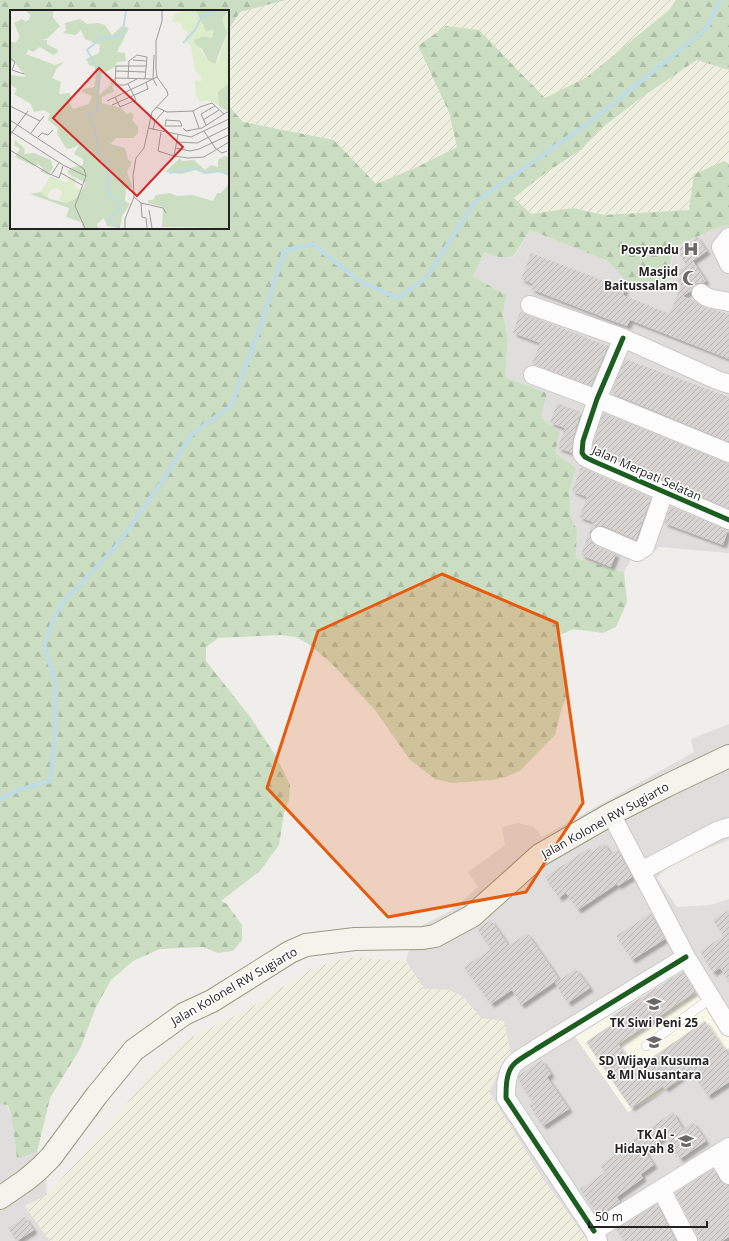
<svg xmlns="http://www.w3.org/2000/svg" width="729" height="1241" viewBox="0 0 729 1241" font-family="'Open Sans',sans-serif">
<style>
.residential{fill:#dfdedc}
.education{fill:#f8f7e8}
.farmland{fill:url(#farmland-furrows)}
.forest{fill:url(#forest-firs)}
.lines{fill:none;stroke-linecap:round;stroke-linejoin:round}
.stream{stroke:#bfdbe3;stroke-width:4.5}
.building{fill:url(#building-hatch);filter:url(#shadow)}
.service-casing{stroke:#c9c8c7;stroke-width:10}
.minor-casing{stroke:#c9c8c7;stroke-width:20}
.secondary-casing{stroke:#999a82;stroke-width:24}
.service{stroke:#fdfcfc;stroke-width:9}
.minor{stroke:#fdfcfc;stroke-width:18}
.secondary{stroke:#f4f4ed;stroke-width:22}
.cycleway-casing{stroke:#fff;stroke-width:8}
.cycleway{stroke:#1b5e20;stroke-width:5}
.marked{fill:#e8590c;fill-opacity:0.2;stroke:#e8590c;stroke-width:3;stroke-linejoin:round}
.labels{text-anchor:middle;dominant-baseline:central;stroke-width:3;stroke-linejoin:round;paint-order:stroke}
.poi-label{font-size:12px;font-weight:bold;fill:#222;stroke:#fff;text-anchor:end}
.street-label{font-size:12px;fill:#222;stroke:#fff}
.inset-river{fill:none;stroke:#bfdbe3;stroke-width:2}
.inset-road{fill:none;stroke:#9e9c9b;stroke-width:1}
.view{fill:#d62828;fill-opacity:0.15;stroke:#d62828;stroke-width:2}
.inset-edge{fill:none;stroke:#222;stroke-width:2}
</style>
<defs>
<pattern id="farmland-furrows" width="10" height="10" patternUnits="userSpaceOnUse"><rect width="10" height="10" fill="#efefdf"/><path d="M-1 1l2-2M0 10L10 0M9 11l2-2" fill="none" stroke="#cdcdbf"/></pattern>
<pattern id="forest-firs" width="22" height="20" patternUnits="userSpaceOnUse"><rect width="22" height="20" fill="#cbdec1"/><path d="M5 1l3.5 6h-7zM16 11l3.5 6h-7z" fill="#aebea6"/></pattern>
<pattern id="building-hatch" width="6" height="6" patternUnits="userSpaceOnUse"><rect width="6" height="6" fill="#d7d4d2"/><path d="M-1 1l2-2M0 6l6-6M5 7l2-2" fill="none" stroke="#b8b6b4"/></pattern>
<filter id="shadow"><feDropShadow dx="3.5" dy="3.5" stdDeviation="1" flood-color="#0004"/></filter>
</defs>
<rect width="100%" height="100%" fill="#f0eeeb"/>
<!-- residential -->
<path class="residential" d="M729,225V553L659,547L647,558H632L624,572L576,558L577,529L571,519L569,492L576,468L555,453L560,432L541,418L547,393L505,377L508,340L503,315L506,295L473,276L484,253L502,258L512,257L516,254L530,230L608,261L635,290L666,286L671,268L674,247L712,230Z
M729,724V840L674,861L657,878L677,907L710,905L729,899V1241H588L541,1176L489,1092L501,1067L511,1053L462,996L449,990L424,989L406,961L410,946L416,929L450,911L478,887L468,872L505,845L502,827L518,823L534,827L542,837L694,752L691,739Z
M0,1104L7,1105L12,1120L17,1159L37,1152L46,1173L47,1195L25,1206L50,1241H0Z"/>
<!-- education -->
<path class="education" d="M682,961L729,1035V1048L665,1091L628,1112L573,1034Z"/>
<!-- farmland -->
<path class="farmland" d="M286,0H676L669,10L587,77L545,98L479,30L418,46L449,112L457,147L415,168L376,184L334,140L243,122L228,105V30L240,12Z
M697,60L729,70V154L724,161L694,174L690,210L604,215L573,208L531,214L514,198L544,174L582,149L599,130L642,97Z
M348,957L406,961L424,989L449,990L462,996L481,1018L504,1021L511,1053L501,1067L489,1092L541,1176L588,1241H50L25,1206L47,1195L111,1123L151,1074L186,1040L247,1010L311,969Z"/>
<!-- forest -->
<path class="forest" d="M0,0H286L240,12L228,30V11H11V228H228V105L243,122L334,140L376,184L415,168L457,147L449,112L418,46L446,26L479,30L545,98L587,77L669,10L676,0H729V70L697,60L642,97L599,130L582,149L544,174L514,198L531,214L573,208L604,215L689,210L694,174L724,161L729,164V225L712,230L674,247L666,286L635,291L608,261L530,230L515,254C507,262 494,255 484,253L473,276L506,295L503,315L508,340L505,377L547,393L541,418L560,432L555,453L576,468L569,492L571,519L577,529L576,558L624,572L627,602L616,627L603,633L573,629L560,635L569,692L562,707L555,735L521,770L506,777L492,780L452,783L435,779L410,760L375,710L332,664L310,645L296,637L281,635L218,638L206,647V661L251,718L277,758L290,785L289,800L284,813L279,845L260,871L221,901L227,904L242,925V940L233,951L218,953L203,947L160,949L133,961L111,980L96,1007L80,1049L50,1098L37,1152L17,1159L12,1120L8,1105L0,1104Z"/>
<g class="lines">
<!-- stream -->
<path class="stream" d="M0,799L18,790L50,781L56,732V683L44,645L60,605L114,549L162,482L191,435L231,406L263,319L284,251L313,244L359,281L398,298L427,277L474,203L590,122L706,29L720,0"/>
</g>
<!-- building -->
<path class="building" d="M697,237L707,251L693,261L706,281L703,283H697L693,287L691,291L683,296L694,301L703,307L729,314V359L630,320L627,326L613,321L531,289L533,284L521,279L531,253L625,289L623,295L670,314L681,285L673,274L686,265L677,250Z
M520,312L608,346L591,386L532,364L540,343L513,333Z
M625,359L729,397V442L611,393Z
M557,403L581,412L573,438L572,453L558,448L565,428L550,423Z
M603,413L729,463V509L593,449V443Z
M581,467L651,498L636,540L604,526H599L594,527L591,532L590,537L592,543L596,546L616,554L611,567L581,555L593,522L579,517L587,497L572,491Z
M670,506L728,530L723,545L664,523Z
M604,843L611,854L618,849L632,877L618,886L617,884L578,910L566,893L559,898L545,877L589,848L592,852Z
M729,910V982L720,968L713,973L700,951L724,936L713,920Z
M651,913L665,939L632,960L616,936Z
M491,920L509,946L527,933L559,979L521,1005L512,990L491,1004L464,967L491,949L477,929Z
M576,969L590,988L568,1003L555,983Z
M683,971L695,992L618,1044L635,1069L705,1021L729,1056V1082L708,1096L691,1070L665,1089L663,1086L631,1108L586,1042L615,1022L611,1016Z
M542,1060L551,1074L547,1077L569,1109L543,1126L529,1105L533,1102L518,1080L519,1075Z
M673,1112L683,1129L693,1122L706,1141L680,1159L664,1137L645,1151L654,1165L641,1174L643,1178L617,1197L620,1202L605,1212L603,1209L597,1214L580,1189L605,1172L600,1165L614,1156L612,1154Z
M713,1169L720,1181L724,1184L729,1185V1237L722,1241H700L675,1193Z
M657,1204L676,1241H624L616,1229Z
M25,1217L34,1230L17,1241L8,1228Z"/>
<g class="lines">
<!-- service casing -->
<g class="service-casing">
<path id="service" d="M646,1046L711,998"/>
</g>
<!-- minor casing -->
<g class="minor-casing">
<path id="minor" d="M729,237L721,247L729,264
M701,293C709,301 718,299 729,302
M530,305L623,338L717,380L729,384
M623,338L597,399L583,441L582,453L585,457L593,461L729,520
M533,375L597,399L729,453
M600,536L637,552L645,547L664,492
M611,814L686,957L729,1027
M641,871L719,830L729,827
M717,1155L729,1175
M661,1189L688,1241
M594,1231L506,1098C506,1087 506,1072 514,1064C520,1058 529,1054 536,1049L686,957
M598,1241L594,1231L729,1147"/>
</g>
<!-- secondary casing -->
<g class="secondary-casing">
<path id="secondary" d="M0,1198L26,1180L39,1169L51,1157L97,1095L134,1050L184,1014L212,1001L290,952L306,945L355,939L423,938L435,936L472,916L540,855L611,814L668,785L729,756"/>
</g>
<!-- service -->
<use href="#service" class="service"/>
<!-- minor -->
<use href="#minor" class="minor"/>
<!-- secondary -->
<use href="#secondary" class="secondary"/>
<!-- cycleway casing -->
<g class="cycleway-casing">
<path id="cycleway" d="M623,338L597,399L583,441L582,453L585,457L593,461L729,520
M594,1231L506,1098C506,1087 506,1072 514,1064C520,1058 529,1054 536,1049L686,957"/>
</g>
<!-- cycleway -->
<use href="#cycleway" class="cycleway"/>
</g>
<!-- marked area -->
<path class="marked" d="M442,574L557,623L583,803L526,892L388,917L267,788L318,631Z"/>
<!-- icons -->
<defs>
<g id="hospital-bare" transform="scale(1.2)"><path d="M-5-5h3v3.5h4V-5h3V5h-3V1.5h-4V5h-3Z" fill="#6a6968" stroke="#fff" stroke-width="2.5" paint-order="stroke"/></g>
<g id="mosque-bare" transform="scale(1.2)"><path d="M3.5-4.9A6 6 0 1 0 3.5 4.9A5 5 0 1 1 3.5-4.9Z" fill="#6a6968" stroke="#fff" stroke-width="2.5" paint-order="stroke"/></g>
<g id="school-bare" transform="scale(1.2)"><path d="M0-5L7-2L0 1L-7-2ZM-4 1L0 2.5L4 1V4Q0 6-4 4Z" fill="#6a6968" stroke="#fff" stroke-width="2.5" paint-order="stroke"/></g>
</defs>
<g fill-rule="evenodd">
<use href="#hospital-bare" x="691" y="249"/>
<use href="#mosque-bare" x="690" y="278"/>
<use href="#school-bare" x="654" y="1004"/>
<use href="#school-bare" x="654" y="1042"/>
<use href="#school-bare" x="686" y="1141"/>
</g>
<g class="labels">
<!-- poi labels -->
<g class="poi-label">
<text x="679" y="249">Posyandu</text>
<text x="678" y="271">Masjid<tspan x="678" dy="14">Baitussalam</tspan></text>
<text x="654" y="1022" text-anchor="middle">TK Siwi Peni 25</text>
<text x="654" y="1060" text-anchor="middle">SD Wijaya Kusuma<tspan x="654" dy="14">&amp; MI Nusantara</tspan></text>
<text x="674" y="1134">TK Al -<tspan x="674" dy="14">Hidayah 8</tspan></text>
</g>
<!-- street labels -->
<g class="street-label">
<text transform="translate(647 473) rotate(24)">Jalan Merpati Selatan</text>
<text transform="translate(605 820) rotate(-29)">Jalan Kolonel RW Sugiarto</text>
<text transform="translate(234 986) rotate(-30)">Jalan Kolonel RW Sugiarto</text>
</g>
</g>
<!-- overview -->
<g transform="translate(10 10)">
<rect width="219" height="219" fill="#f0eeeb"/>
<path d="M172,1H186L195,19H205L202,28L194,26L184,30L196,48L208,52L217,23L212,9L219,3V73L209,82V96L198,90L190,92L186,85L185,70L191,71L192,68L185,60L181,36L177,32L174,33L178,23L173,20L170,12H162L165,4Z" fill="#ddeccb"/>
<path d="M16,1H43V8L50,16L38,28L32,30H37V34L48,40V42L43,45L30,37L23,42L18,40L16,44L45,55L54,52L47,58L42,68L51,72L49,84L60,83L61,88L59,92L63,99L79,94L82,86L72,82L73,79L84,77L86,63L84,56H80L76,49L89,43L90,35L75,29L71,20L66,25L53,23L56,20L55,13L70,9L77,14L88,13L95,15L102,25L112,16L119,18L107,42L115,43L116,51L107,52L105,57L91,64L89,85L101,75L100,69H105L102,78L105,81L92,87V93L111,98L117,104L121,102L124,106L122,110L128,117V123L123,128H106L100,134L115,138L118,150L122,152L117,162L123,178L118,177L116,180L115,191L120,194L112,206L110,218L97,216L94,208L87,214L88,218H73L71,212L56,207L59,198L20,184L31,182L40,189L57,193L69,186L76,173L57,163L60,158L73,155V149L64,144L69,135L59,139L56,138L47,124L48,118L38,110L40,104L34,100L24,102L21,94L4,84L7,79L0,74V65L16,67L3,50L0,55V31L5,33L10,27L4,13L12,9L16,12L20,8V5ZM186,1H219L212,9L217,23L205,54L198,50L192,39L185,34L184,30L194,26L202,28L204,19L196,21ZM219,63V102L209,96L208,82L219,73ZM5,130L15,139L14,144L24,143L41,150L43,158L38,165L30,161L33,158L28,154L24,156L5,147L10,139L4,135ZM214,146L219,147V166L210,162L195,164L186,160L171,164L155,162L170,148L172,151L184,150L195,160L201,155L208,157V150ZM219,174V218L152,217L153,197L138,193V190H143L146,185L160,183L167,186L183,185L203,191L207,183H211Z" fill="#cbdec1"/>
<path d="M61,165L67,169L64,176L72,181L69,186L57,193L49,190L52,182L48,178L42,179L36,187L31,182L40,166L57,173Z" fill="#ddeccb"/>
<path class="inset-river" d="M173,33L185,20L191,8L205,1M159,163L184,158L195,163L209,161L219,164M109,218L98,209L111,198L107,189L100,185L97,179L99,169L96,161L99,154L88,142L85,118L78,105L88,100L87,89L90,62L77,40L92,27L112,26L116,1"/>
<path class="inset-road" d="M144,45L143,69L147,76M0,48L5,52L2,60L14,64M123,50L136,51M106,61L136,62M106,68L142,69M118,68L119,51L127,45L137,47L135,69M127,69L115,75H105L106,56H136M105,87L110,97L126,90L118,74M97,91L147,67M102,95L138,79L136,72M0,96L30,111M146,97L157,102L183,101M0,110L74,159L76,166L65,196L75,218M156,110L170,111L172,116H155ZM193,110L209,100M196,115L191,104L205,96M138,118L181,127L219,109M173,118L176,121L192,118L217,102L219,103M189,118L183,101L190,97L202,93L214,104M143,120L145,111L154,101M0,121L53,155L76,166M194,121L206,139L212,143L217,141M151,122L148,141L164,146M21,123L34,106M0,125L18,101M168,125L164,146L178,148L194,147L219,132M28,127L32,123L38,125L43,120M167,132L187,133L219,117M165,138L180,141L189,139L219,125M0,140L41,165L49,153M51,163L72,175M42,165L49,168L53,156M124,187L131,193L132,207L136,208L137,218M131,193L153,198L156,203M139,200L142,218M115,218V209L124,187L123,165L126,148L134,138L142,102L158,85L157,81L147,67L146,59V31L152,11V1"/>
<path class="view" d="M89,58L173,137L127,186L43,108Z"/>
<rect width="219" height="219" class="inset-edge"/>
</g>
<!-- scale -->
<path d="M589 1221v6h118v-6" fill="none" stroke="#222222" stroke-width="2"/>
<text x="595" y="1221" font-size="12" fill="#222222" stroke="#ffffff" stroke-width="3" paint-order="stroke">50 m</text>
</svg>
